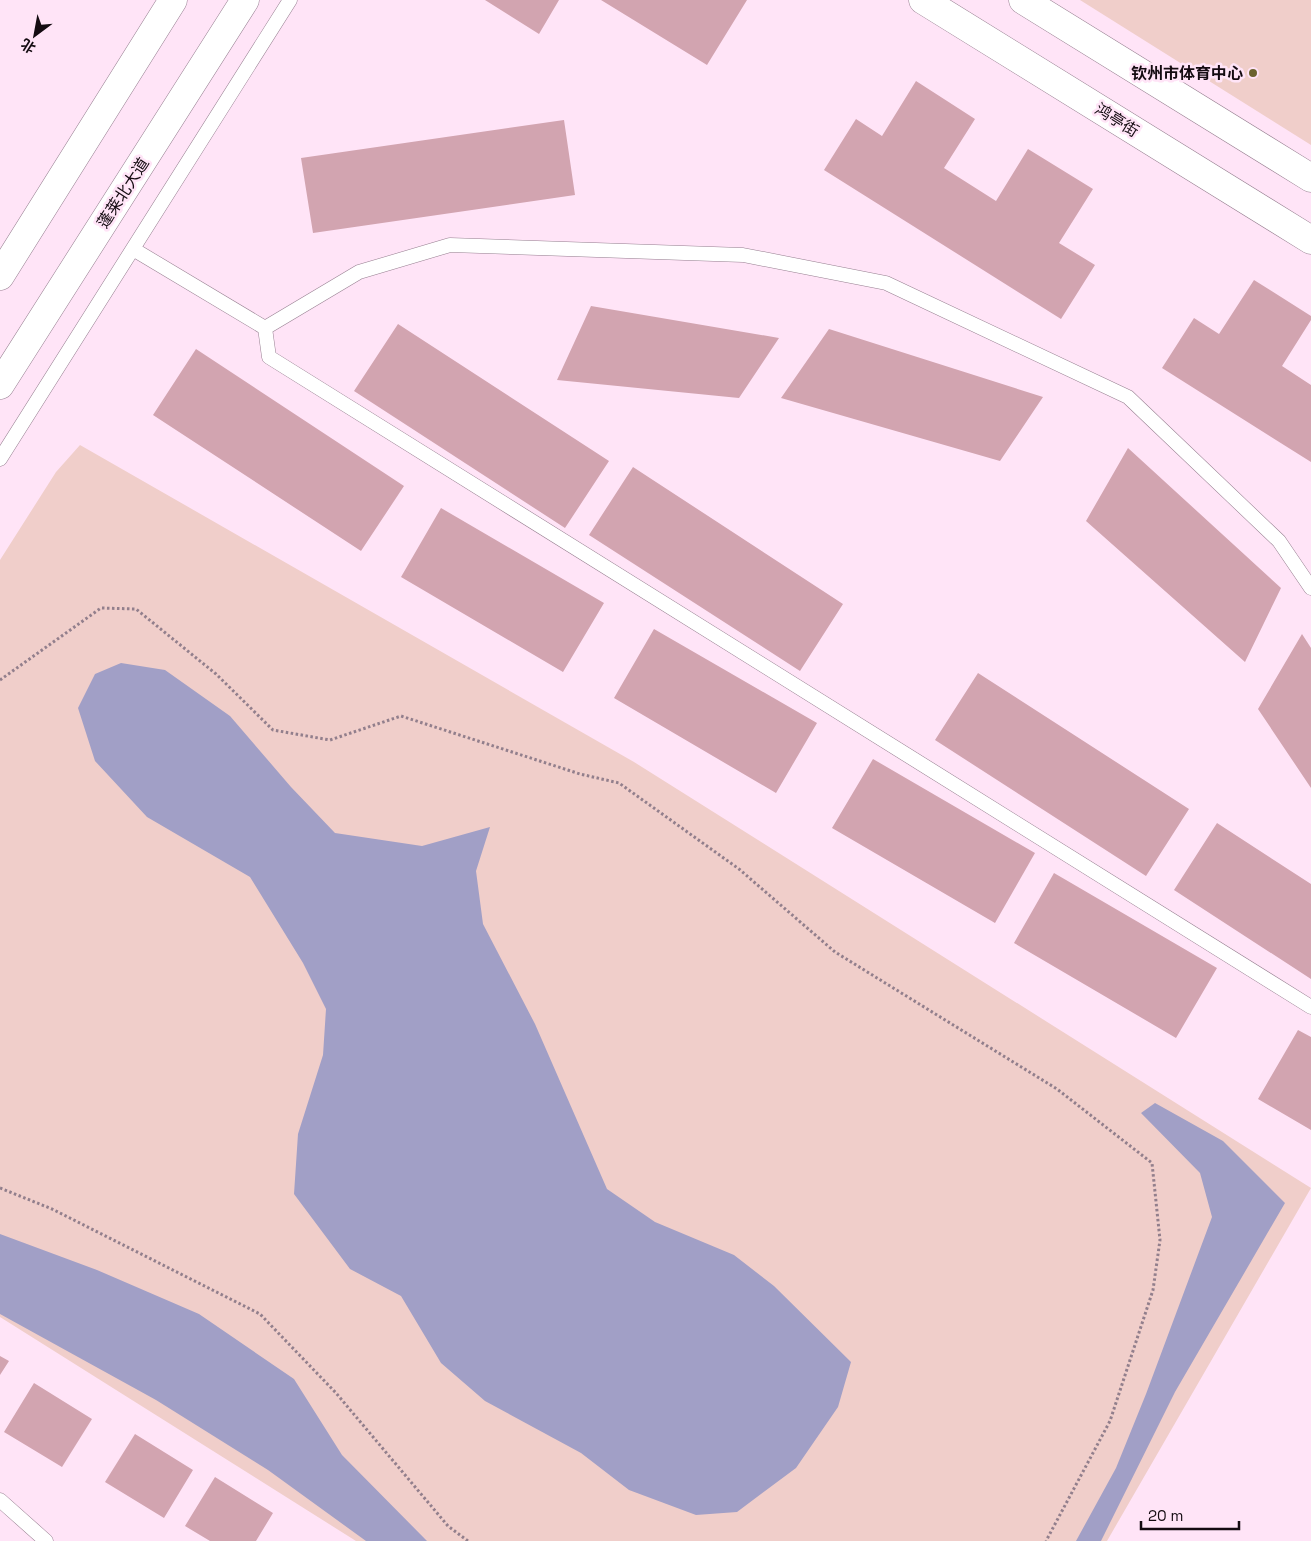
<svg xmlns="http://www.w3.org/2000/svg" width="1311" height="1541" viewBox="0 0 1311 1541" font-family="'Space Grotesk','Noto Sans SC',sans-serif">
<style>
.green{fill:#f0ceca}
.water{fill:#a19fc6}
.building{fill:#d2a4b0}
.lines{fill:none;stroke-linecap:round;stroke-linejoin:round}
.service-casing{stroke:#967f90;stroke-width:15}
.tertiary-casing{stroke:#967f90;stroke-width:29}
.secondary-casing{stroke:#967f90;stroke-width:29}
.path{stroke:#927f8c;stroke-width:3;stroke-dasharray:2.5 2.5;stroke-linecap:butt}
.service{stroke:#fff;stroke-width:14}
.tertiary{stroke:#fff;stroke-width:28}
.secondary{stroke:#fff;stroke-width:28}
.poi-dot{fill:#6b622e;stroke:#ffe4f7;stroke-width:2}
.labels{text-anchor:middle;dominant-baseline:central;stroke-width:5;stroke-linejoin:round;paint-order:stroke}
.poi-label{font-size:16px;font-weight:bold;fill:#140b11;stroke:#ffe4f7;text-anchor:end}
.street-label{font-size:16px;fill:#140b11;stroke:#ffe4f7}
</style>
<rect width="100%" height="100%" fill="#ffe4f7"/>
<!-- green -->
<path class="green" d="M1080,0H1311V145Z
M80,445L634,762L1311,1188L1107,1541H356L0,1317V560L56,472Z"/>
<!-- water -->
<path class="water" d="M121,663L165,670L230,716L291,787L335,833L422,846L490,827L476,871L483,924L535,1024L607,1189L655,1222L734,1255L774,1286L851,1362L838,1407L796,1468L737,1512L696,1515L629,1490L581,1453L485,1401L441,1363L401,1296L350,1269L294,1194L298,1134L323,1055L326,1009L303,963L250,877L147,817L95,761L78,708L95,674Z
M1155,1103L1223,1141L1285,1203L1175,1392L1101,1541H1076L1116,1468L1146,1394L1212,1217L1200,1173L1141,1113Z
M0,1234L97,1270L199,1314L294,1379L342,1455L427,1541H366L268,1470L156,1400L0,1314Z"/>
<!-- building -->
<path class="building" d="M485,0H559L539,34Z
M601,0H747L707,65Z
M916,81L975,119L944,168L996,201L1028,149L1093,189L1059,243L1095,265L1061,319L824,170L856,119L882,136Z
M564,120L575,195L313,233L301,158Z
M1254,280L1311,316V320L1282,366L1311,385V462L1162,368L1194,318L1219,334Z
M591,306L779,338L739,398L557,380Z
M398,324L609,461L565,528L354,391Z
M829,329L1043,397L1000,461L781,398Z
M196,349L404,486L361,551L153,415Z
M1128,448L1281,588L1245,662L1086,521Z
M633,467L843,604L800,671L589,535Z
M441,508L604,603L563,672L401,577Z
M654,629L817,723L776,793L614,698Z
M1302,634L1311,648V788L1258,709Z
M978,673L1189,809L1146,876L935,740Z
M873,759L1035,853L995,923L832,828Z
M1217,823L1311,884V979L1174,890Z
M1054,873L1217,968L1176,1038L1014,943Z
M1298,1030L1311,1037V1130L1258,1099Z
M0,1356L9,1361L0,1375Z
M34,1383L92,1419L62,1467L4,1432Z
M135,1434L193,1470L164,1518L105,1482Z
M215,1477L273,1513L256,1541H210L185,1526Z"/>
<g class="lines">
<!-- service casing -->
<g class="service-casing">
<path id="service" d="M133,249L265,328L359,272L450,245L743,255L886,283L1128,397L1279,541L1311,588
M265,328L269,357L1311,1007
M0,459L290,0
M0,1500L46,1541"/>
</g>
<!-- tertiary casing -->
<g class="tertiary-casing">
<path id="tertiary" d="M923,0L1311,240
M1023,0L1311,178"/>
</g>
<!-- secondary casing -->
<g class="secondary-casing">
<path id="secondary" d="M0,276L173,0
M0,385L245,0"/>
</g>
<!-- path -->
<path class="path" d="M0,680L101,608L136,609L216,674L273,730L330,740L401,716L580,774L619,783L739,869L835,952L1057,1089L1152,1163L1160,1240L1153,1290L1110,1421L1046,1541
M0,1188L52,1209L260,1314L336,1393L448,1526L468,1541"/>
<!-- service -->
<use href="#service" class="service"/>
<!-- tertiary -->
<use href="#tertiary" class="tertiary"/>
<!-- secondary -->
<use href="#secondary" class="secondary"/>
</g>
<!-- markers -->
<circle class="poi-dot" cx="1253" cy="73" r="5"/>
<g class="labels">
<!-- poi labels -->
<g class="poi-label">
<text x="1243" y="73">钦州市体育中心</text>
</g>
<!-- street labels -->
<g class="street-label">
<text transform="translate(1117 120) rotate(32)">鸿亭街</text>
<text transform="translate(123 193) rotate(-57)">蓬莱北大道</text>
</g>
</g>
<!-- north arrow -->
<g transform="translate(35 35) rotate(212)" stroke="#ffe4f7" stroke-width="4" paint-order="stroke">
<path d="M0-4L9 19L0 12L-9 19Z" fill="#140b11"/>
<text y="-8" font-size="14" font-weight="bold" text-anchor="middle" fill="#140b11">北</text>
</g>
<!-- scale -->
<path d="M1141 1521v8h98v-8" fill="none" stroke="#140b11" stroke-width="2.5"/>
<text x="1148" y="1521" font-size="15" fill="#140b11" stroke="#ffe4f7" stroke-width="4" paint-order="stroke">20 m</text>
</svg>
